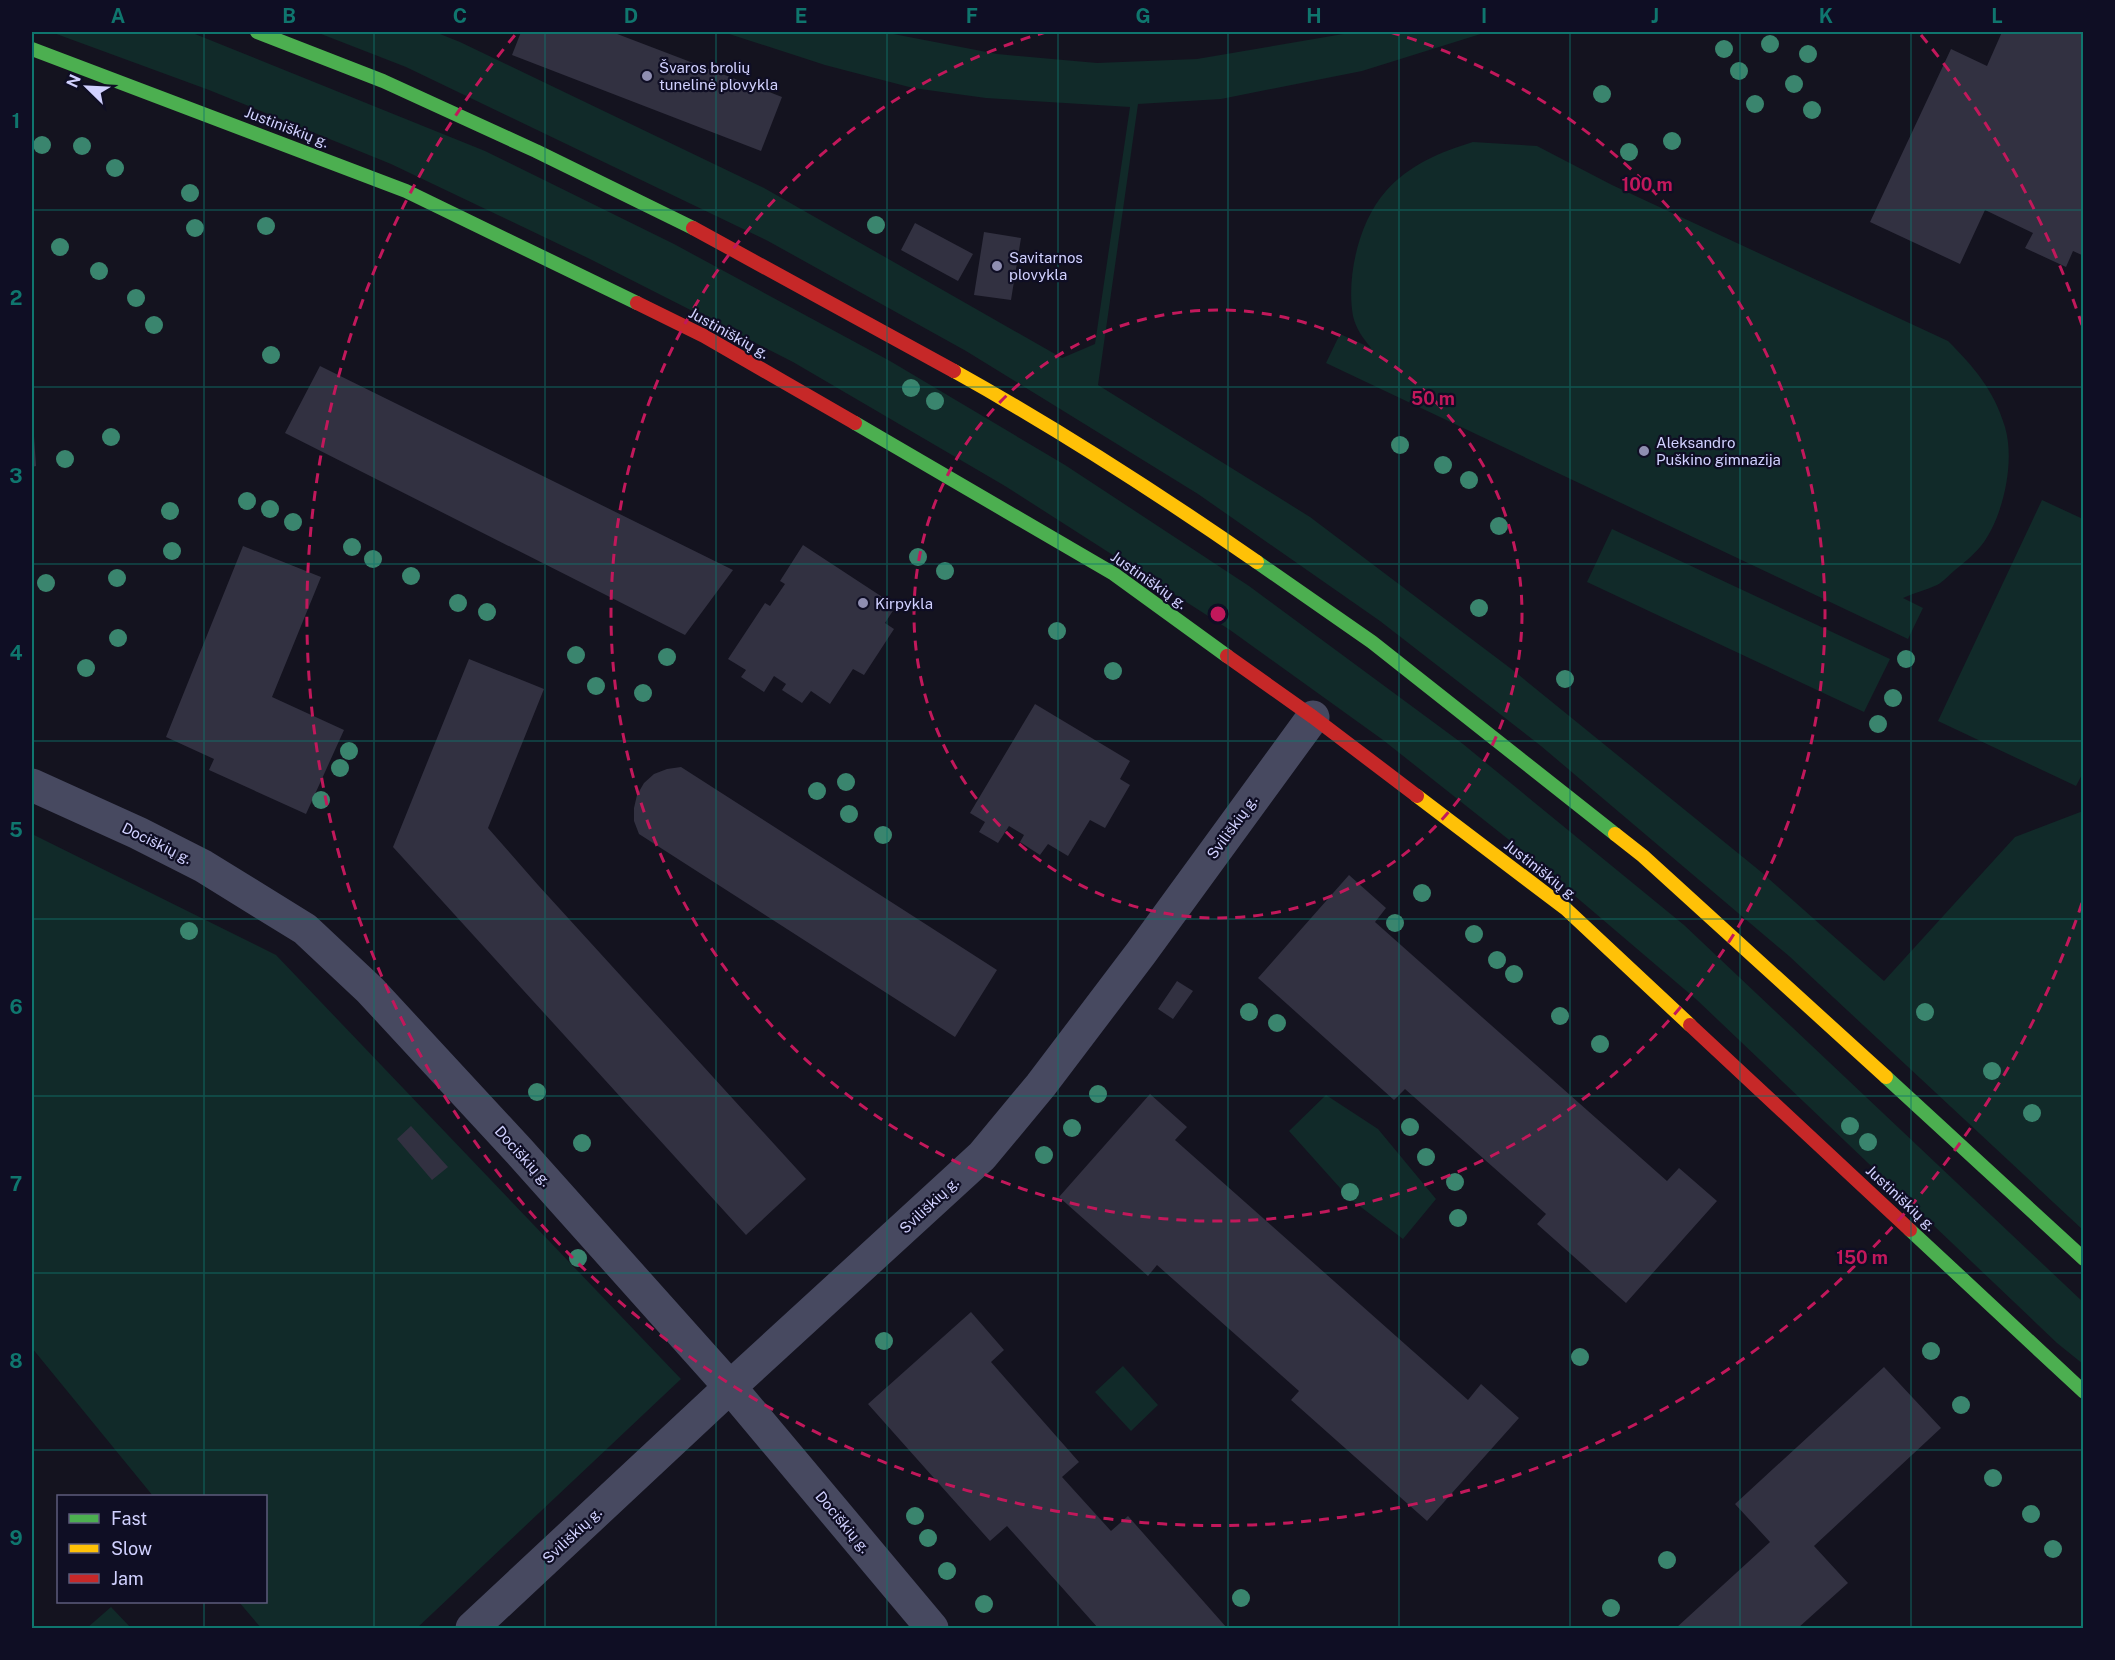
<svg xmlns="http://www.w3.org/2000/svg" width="2115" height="1660" viewBox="0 0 2115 1660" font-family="'Public Sans',sans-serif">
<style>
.green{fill:#112a29}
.building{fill:#323141}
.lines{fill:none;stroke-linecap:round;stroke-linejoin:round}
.street{stroke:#474960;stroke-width:33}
.fast{stroke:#4caf50;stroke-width:14}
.slow{stroke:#ffc107;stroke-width:14}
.jam{stroke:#c62828;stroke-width:14}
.tree{fill:#3a856e}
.grid{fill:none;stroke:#0f766e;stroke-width:1.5;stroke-opacity:0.55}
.ring{fill:none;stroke:#c2185b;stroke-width:3;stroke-dasharray:10 8}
.poi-dot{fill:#8f8eb1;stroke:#0f0e24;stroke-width:2}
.labels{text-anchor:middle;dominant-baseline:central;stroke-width:4.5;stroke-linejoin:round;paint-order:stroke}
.poi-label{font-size:15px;fill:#d1d1ff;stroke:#0f0e24;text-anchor:start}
.street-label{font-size:15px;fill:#d1d1ff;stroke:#0f0e24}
.centre{fill:#c2185b;stroke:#0f0e24;stroke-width:3}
.ring-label{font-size:18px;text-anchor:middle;font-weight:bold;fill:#c2185b;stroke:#0f0e24;stroke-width:4.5;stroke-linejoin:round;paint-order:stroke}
.neatline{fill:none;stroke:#0f766e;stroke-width:2}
.grid-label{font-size:20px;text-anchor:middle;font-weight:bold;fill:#0f766e}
</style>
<rect width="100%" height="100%" fill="#14131f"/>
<!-- green -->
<path class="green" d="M51,32H190L485,151L674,244L890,361L1065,465L1249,586L1463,744L1684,925L2083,1302V1364L2057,1343L1697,1000L1513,843L1383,740L1230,630L1005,486L793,362L590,259L391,164L209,90Z
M316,32H435L460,42L764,188L1062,358L1095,344L1130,107L986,98L913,88L825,65L723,32H883L997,54L1097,63L1197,59L1355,32H1487L1362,71L1221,99L1138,104L1098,385L1310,517L1514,671L1760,871L1884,981L2015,837L2083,811V1230L1789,956L1541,746L1380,621L1198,494L966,351L768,241L406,67Z
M1473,142L1537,146L1612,185L1948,341C1974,367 1994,390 2005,427C2015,461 2004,513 1984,542C1976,553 1965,562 1955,570C1949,575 1943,582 1937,585C1926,590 1914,593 1903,598L1923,608L1908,639L1326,363L1340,334L1371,348C1363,338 1356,329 1353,316C1346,277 1359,221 1386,191C1409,165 1440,152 1473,142Z
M2042,500L2083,519L2084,771L2076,786L1938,721Z
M1612,529L1890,659L1864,712L1587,582Z
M32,834L276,955L681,1379L417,1628H261L239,1602H266V1496H153L32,1348Z
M1326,1095L1378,1129L1436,1199L1403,1239L1349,1198L1289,1131Z
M1123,1366L1158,1405L1131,1431L1095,1392Z
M111,1607L131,1628H87Z"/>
<!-- building -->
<path class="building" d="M521,32H612L782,97L761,151L512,55Z
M2002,32H2084V256L2073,251L2066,267L2025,248L2033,233L1985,210L1960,264L1870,222L1951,49L1987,66Z
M915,223L973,254L958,281L901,250Z
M984,232L1021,238L1011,300L974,295Z
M320,366L733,570L685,635L285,433Z
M32,421H33L36,466L32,467Z
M803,545L896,606L885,623L894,629L864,675L853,669L830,704L811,691L802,703L782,690L786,684L774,676L764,692L741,677L746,670L728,659L765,603L770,606L785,584L780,581Z
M243,546L321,577L272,697L344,730L306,814L209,770L214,759L166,737Z
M469,659L544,689L488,828L538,885L806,1179L746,1235L393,847Z
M1035,704L1130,761L1120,779L1130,785L1105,828L1090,820L1068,856L1048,844L1040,855L1020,842L1024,835L1009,826L998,843L979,832L985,822L970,813Z
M681,767L997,970L955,1037L639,834L634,821V808L637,795L644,783L654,774L667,769Z
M1349,875L1386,908L1375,922L1474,1010L1667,1181L1679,1168L1717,1201L1626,1303L1537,1224L1546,1214L1405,1089L1394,1100L1258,978Z
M1177,981L1193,991L1173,1019L1158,1009Z
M1150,1094L1187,1127L1175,1140L1468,1400L1481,1384L1519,1418L1427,1521L1291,1400L1299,1391L1157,1265L1148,1276L1059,1197Z
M411,1126L448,1167L432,1180L397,1139Z
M971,1312L1004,1350L991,1362L1079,1462L1062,1477L1111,1531L1128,1516L1227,1628H1098L1007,1526L990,1541L868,1404Z
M1884,1367L1941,1428L1814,1546L1848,1583L1798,1628H1676L1770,1542L1735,1504Z"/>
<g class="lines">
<!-- street -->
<path class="street" d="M32,785L138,833L203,866L305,929L370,990L519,1151L730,1387L932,1628
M472,1628L730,1387L982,1156L1041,1085L1141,953L1313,717"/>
<!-- fast -->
<path class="fast" d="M257,32L383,81L536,151L693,228
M32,49L406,191L637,303
M855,423L1114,574L1227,656
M1257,562L1372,642L1615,834
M1886,1077L2084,1259
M1910,1230L2084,1392"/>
<!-- slow -->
<path class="slow" d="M954,371C1058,429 1159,494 1257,562
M1417,796L1566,909L1690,1025
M1615,834L1643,856L1886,1077"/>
<!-- jam -->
<path class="jam" d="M693,228L954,371
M637,303L704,336L855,423
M1227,656L1313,717L1417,796
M1690,1025L1910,1230"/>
</g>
<!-- trees -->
<g class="tree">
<circle cx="1770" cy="44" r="9"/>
<circle cx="1724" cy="49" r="9"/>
<circle cx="1808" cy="54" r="9"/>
<circle cx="1739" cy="71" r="9"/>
<circle cx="1794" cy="84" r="9"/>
<circle cx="1602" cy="94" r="9"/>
<circle cx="1755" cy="104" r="9"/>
<circle cx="1812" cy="110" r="9"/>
<circle cx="1672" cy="141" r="9"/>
<circle cx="42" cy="145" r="9"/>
<circle cx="82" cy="146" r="9"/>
<circle cx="1629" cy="152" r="9"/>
<circle cx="115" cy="168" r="9"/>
<circle cx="190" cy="193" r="9"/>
<circle cx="876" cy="225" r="9"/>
<circle cx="266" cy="226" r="9"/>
<circle cx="195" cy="228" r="9"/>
<circle cx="60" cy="247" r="9"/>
<circle cx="99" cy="271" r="9"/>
<circle cx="136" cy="298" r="9"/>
<circle cx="154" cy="325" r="9"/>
<circle cx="271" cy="355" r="9"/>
<circle cx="911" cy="388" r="9"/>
<circle cx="935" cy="401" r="9"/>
<circle cx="111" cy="437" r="9"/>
<circle cx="1400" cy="445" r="9"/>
<circle cx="65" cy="459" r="9"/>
<circle cx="1443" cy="465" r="9"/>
<circle cx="1469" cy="480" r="9"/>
<circle cx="247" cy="501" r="9"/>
<circle cx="270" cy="509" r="9"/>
<circle cx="170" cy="511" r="9"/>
<circle cx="293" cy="522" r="9"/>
<circle cx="1499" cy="526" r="9"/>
<circle cx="352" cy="547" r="9"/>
<circle cx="172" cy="551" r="9"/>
<circle cx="918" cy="557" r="9"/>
<circle cx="373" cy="559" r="9"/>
<circle cx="945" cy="571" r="9"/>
<circle cx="411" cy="576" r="9"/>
<circle cx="117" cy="578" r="9"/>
<circle cx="46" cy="583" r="9"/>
<circle cx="458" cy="603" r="9"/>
<circle cx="1479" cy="608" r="9"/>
<circle cx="487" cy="612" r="9"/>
<circle cx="1057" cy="631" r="9"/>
<circle cx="118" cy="638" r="9"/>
<circle cx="576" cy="655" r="9"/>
<circle cx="667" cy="657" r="9"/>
<circle cx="1906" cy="659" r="9"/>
<circle cx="86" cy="668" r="9"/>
<circle cx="1113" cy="671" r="9"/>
<circle cx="1565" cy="679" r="9"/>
<circle cx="596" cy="686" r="9"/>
<circle cx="643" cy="693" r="9"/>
<circle cx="1893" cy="698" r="9"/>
<circle cx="1878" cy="724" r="9"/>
<circle cx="349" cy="751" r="9"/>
<circle cx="340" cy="768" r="9"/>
<circle cx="846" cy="782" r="9"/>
<circle cx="817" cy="791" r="9"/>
<circle cx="321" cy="800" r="9"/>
<circle cx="849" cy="814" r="9"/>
<circle cx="883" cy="835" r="9"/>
<circle cx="1422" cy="893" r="9"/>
<circle cx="1395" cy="923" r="9"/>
<circle cx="189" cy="931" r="9"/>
<circle cx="1474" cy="934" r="9"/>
<circle cx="1497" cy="960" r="9"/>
<circle cx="1514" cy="974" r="9"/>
<circle cx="1249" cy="1012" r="9"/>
<circle cx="1925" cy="1012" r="9"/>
<circle cx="1560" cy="1016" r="9"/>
<circle cx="1277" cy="1023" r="9"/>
<circle cx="1600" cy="1044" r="9"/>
<circle cx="1992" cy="1071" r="9"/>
<circle cx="537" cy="1092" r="9"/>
<circle cx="1098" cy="1094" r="9"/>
<circle cx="2032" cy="1113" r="9"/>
<circle cx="1850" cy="1126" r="9"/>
<circle cx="1410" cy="1127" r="9"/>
<circle cx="1072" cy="1128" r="9"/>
<circle cx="1868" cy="1142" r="9"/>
<circle cx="582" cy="1143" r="9"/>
<circle cx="1044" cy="1155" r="9"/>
<circle cx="1426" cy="1157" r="9"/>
<circle cx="1455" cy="1182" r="9"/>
<circle cx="1350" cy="1192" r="9"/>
<circle cx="1458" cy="1218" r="9"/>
<circle cx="578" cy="1258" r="9"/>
<circle cx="884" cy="1341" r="9"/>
<circle cx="1931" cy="1351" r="9"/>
<circle cx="1580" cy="1357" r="9"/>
<circle cx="1961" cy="1405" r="9"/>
<circle cx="1993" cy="1478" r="9"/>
<circle cx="2031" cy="1514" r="9"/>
<circle cx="915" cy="1516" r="9"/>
<circle cx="928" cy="1538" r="9"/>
<circle cx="2053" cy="1549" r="9"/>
<circle cx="1667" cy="1560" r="9"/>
<circle cx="947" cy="1571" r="9"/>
<circle cx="1241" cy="1598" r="9"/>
<circle cx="984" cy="1604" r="9"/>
<circle cx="1611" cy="1608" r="9"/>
</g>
<!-- grid -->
<path class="grid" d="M204,32V1496M374,32V1628M545,32V1628M716,32V1628M887,32V1628M1058,32V1628M1228,32V1628M1399,32V1628M1570,32V1628M1740,32V1628M1911,32V1628M32,210H2084M32,387H2084M32,564H2084M32,741H2084M32,919H2084M32,1096H2084M32,1273H2084M32,1450H2084M204,1602V1628"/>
<!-- distance rings -->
<g class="ring">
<circle cx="1218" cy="614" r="304"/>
<path d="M1390 32A607 607 0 1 1 1046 32"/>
<path d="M2082 903A911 911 0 1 1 515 35M1921 35A911 911 0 0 1 2082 325"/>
</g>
<!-- markers -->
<g class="poi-dot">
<circle cx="647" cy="76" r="6"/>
<circle cx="997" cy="266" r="6"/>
<circle cx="1644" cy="451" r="6"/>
<circle cx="863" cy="603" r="6"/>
</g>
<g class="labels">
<!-- poi labels -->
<g class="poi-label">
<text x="659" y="67">Švaros brolių<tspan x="659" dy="17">tunelinė plovykla</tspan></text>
<text x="1009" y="257">Savitarnos<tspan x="1009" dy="17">plovykla</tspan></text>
<text x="1656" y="442">Aleksandro<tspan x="1656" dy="17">Puškino gimnazija</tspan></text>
<text x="875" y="603">Kirpykla</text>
</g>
<!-- street labels -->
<g class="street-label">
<text transform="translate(287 127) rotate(21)">Justiniškių g.</text>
<text transform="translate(729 333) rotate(29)">Justiniškių g.</text>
<text transform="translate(1149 580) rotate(35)">Justiniškių g.</text>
<text transform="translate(1232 827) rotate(-54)">Sviliškių g.</text>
<text transform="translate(157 843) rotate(26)">Dociškių g.</text>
<text transform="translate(1541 870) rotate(38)">Justiniškių g.</text>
<text transform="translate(523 1156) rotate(48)">Dociškių g.</text>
<text transform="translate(1901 1198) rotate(43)">Justiniškių g.</text>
<text transform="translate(929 1205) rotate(-43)">Sviliškių g.</text>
<text transform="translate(843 1522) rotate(50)">Dociškių g.</text>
<text transform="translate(572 1535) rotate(-43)">Sviliškių g.</text>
</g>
</g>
<circle cx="1218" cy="614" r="9" class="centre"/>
<g class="ring-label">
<text x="1647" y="191">100 m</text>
<text x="1433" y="405">50 m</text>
<text x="1862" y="1264">150 m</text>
</g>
<!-- border -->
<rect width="2115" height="1660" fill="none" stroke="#0f0e24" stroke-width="66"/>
<!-- legend -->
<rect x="57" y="1495" width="210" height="108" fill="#0f0e24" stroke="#5d5c7c" stroke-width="1.5"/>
<rect x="69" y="1514" width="30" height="9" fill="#4caf50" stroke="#5d5c7c" stroke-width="1.5"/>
<text x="111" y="1525" font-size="18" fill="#d1d1ff">Fast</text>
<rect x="69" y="1544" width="30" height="9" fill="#ffc107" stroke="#5d5c7c" stroke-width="1.5"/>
<text x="111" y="1555" font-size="18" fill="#d1d1ff">Slow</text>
<rect x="69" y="1574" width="30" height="9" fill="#c62828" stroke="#5d5c7c" stroke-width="1.5"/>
<text x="111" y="1585" font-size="18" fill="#d1d1ff">Jam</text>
<!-- north arrow -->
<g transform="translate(87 87) rotate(294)" stroke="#0f0e24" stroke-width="4.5" paint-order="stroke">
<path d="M0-4.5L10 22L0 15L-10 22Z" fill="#d1d1ff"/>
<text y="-9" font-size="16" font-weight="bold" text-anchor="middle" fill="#d1d1ff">N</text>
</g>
<rect x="33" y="33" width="2049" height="1594" class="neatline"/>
<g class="grid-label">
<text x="118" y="23">A</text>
<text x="289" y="23">B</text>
<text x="460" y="23">C</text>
<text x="631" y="23">D</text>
<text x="801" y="23">E</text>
<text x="972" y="23">F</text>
<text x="1143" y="23">G</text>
<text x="1314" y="23">H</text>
<text x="1484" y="23">I</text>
<text x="1655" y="23">J</text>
<text x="1826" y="23">K</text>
<text x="1997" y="23">L</text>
<text x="16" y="128">1</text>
<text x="16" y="305">2</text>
<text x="16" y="483">3</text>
<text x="16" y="660">4</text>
<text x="16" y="837">5</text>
<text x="16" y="1014">6</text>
<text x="16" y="1191">7</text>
<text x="16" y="1368">8</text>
<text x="16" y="1545">9</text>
</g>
</svg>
